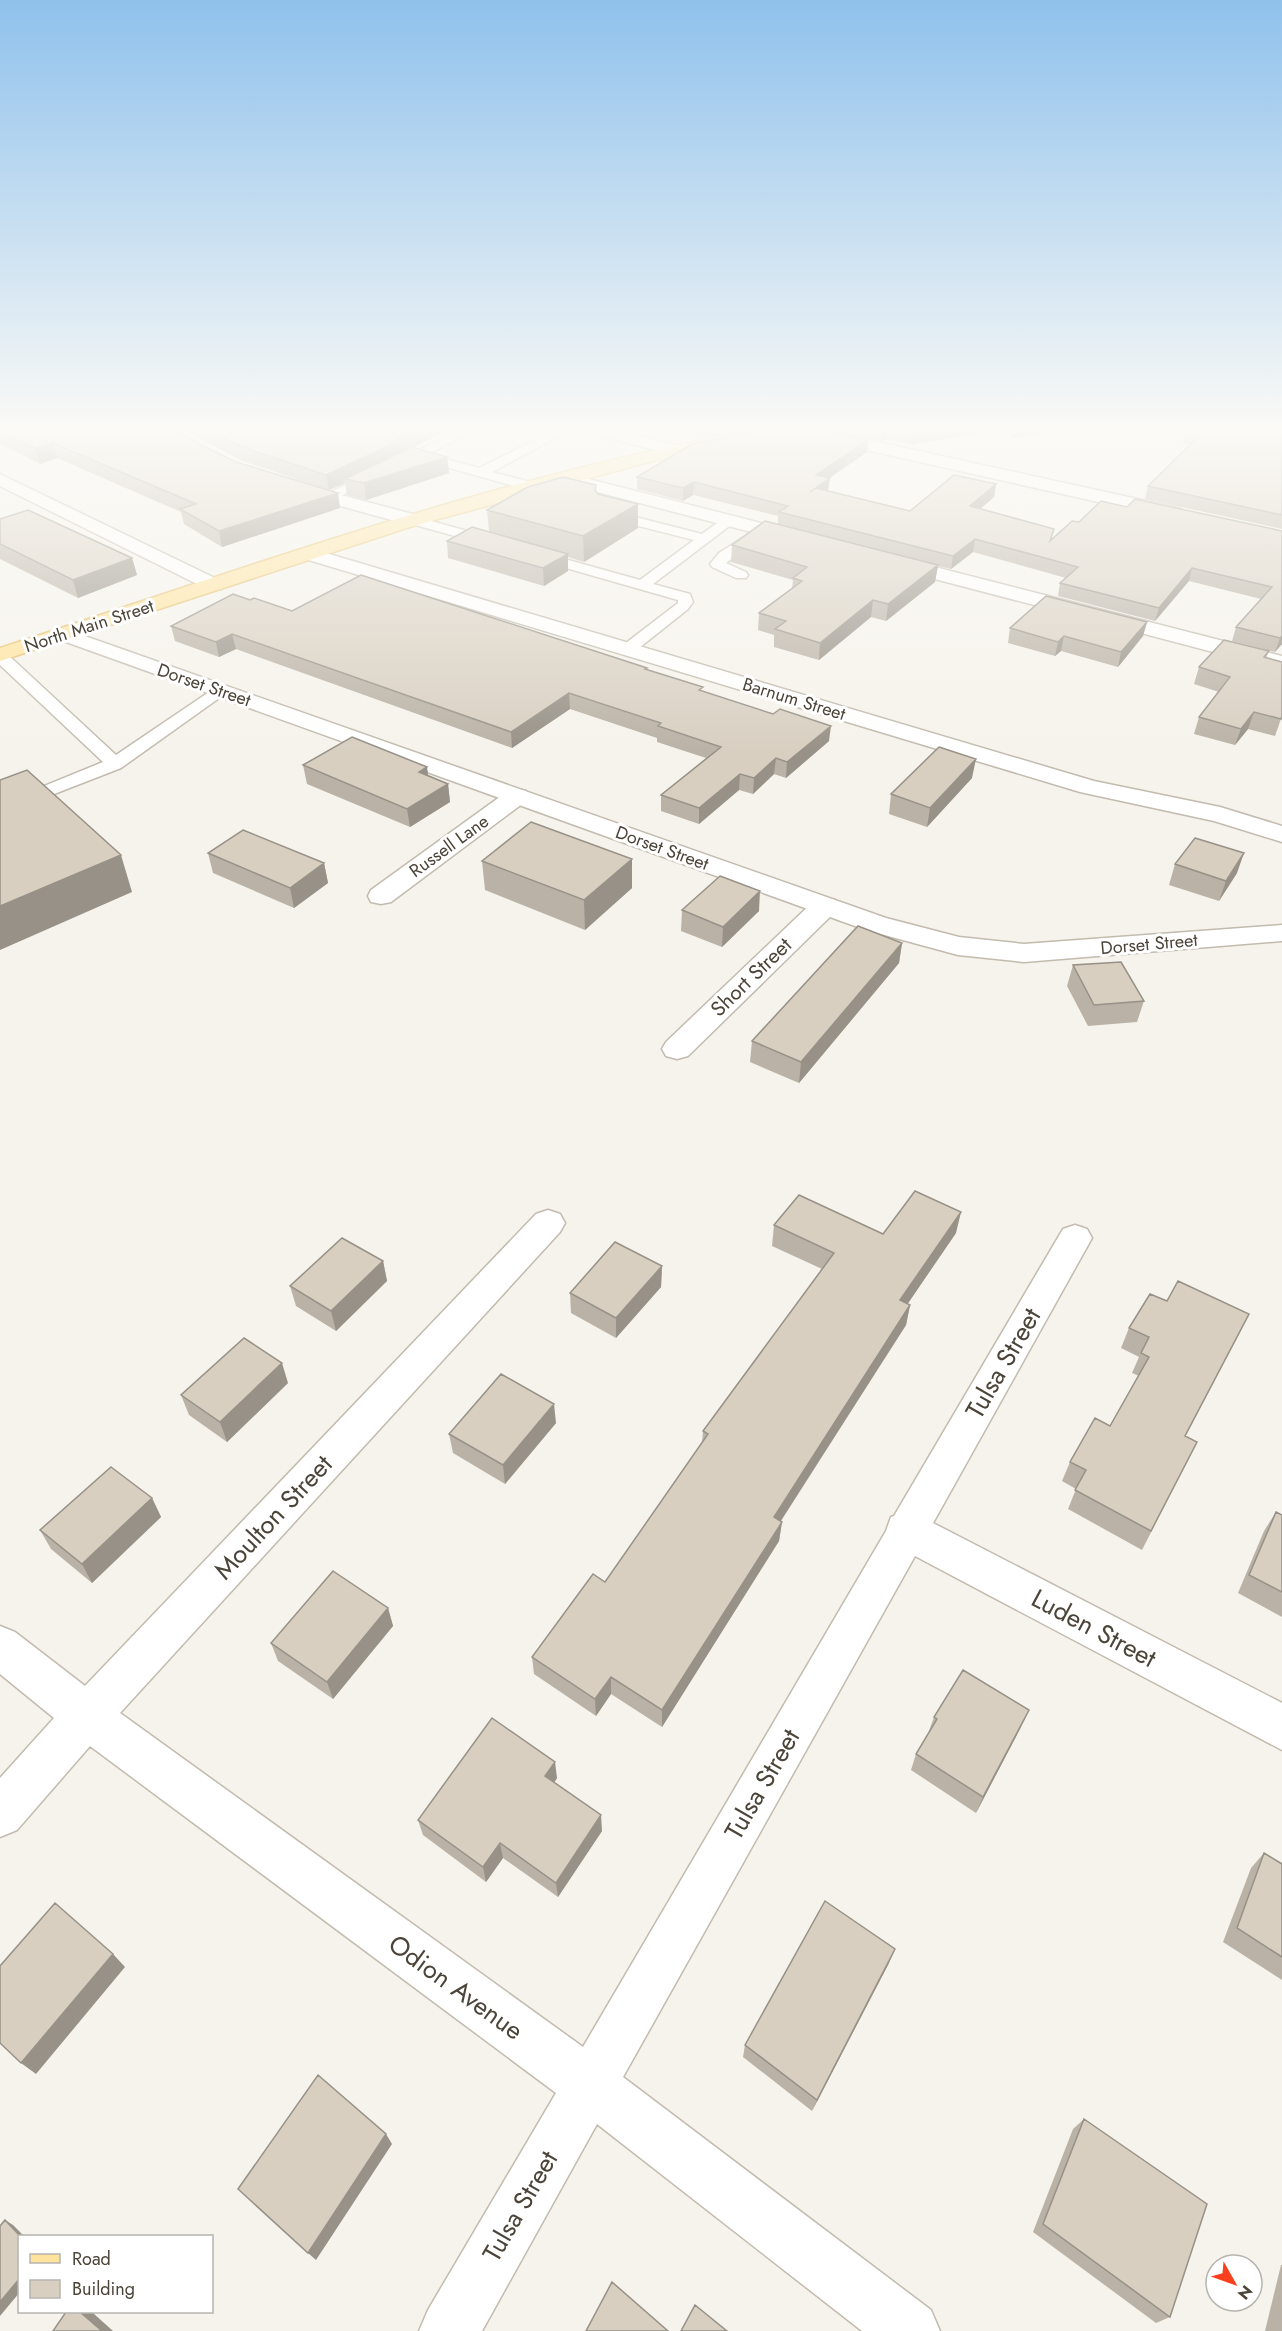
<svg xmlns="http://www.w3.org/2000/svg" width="1282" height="2331" viewBox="0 0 1282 2331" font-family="Jost,sans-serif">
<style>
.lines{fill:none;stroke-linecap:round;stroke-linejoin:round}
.service-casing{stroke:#c2bbae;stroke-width:3}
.minor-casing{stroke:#c2bbae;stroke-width:3}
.tertiary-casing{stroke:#c2bbae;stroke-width:3}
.primary-casing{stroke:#e6c16a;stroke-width:3}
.service{fill:#fff;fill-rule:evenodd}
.minor{fill:#fff;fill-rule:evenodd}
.tertiary{fill:#fff;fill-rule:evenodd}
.primary{fill:#ffe39c;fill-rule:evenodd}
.wall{fill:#bab2a6}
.shaded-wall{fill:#979187}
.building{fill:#d8cfc1;stroke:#979187;stroke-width:1.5}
.labels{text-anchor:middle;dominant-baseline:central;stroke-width:6;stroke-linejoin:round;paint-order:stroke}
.far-street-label{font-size:18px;fill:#4b4439;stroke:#fff}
.street-label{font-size:21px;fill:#4b4439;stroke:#fff}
.near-street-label{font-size:26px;fill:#4b4439;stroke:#fff}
</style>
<rect width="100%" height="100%" fill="#f6f3ec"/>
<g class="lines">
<!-- service casing -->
<g class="service-casing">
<path id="service" d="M467,427H482L428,454L479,468L562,427H576L492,472L538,484L539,487L538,490H528L418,459L332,500L327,501L320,497Z
M608,510L702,534L724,518H734L736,521L653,584L690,594L693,602L688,609L634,652H622L620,649L622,646L678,603V600L531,558L529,555L536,551L640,580L694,540L603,517L601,514L603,511Z
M413,516L496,539L498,542L491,546L408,523L406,520L408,517Z
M758,528L765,532L763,535L726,563L746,572L748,575L746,578H736L712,567L710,564L719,553Z
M0,651L6,653L116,755L215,688H227L229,691L121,768L0,815V804L103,762L0,665Z"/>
</g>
<!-- minor casing -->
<g class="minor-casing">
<path id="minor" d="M574,427H600L685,447L688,451L685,455L679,456L576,430Z
M823,430L1174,507L1181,509L1183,513L1181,517L1174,519L817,439L815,435Z
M565,473L808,535L810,539L808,543L801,545L559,482L556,478L559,474Z
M0,474L221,581L224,585L221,589H207L0,486Z
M296,483L420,516L422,520L420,524L413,526L290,492L287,488L290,484Z
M309,548L1094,781L1220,807L1282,826V842L1214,821L1080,792L302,558L299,554L302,550Z
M892,556L1282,656V670L885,566L882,562L885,558Z
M517,789L526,791L529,796L526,801L391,902L381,904L371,902L368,896L371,890L508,791Z
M825,898L835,900L839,906L835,912L688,1056L677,1059L666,1056L662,1049L666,1042L815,900Z
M548,1210L560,1214L565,1223L560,1232L120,1713L583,2047L886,1531L891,1517L894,1516L1063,1229L1075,1225L1087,1229L1092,1238L933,1523L1282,1703V1750L915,1556L623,2077L931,2310L940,2331H862L597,2124L482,2331H419L428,2310L556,2093L90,1746L17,1830L0,1837V1778L54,1718L0,1674V1626L15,1632L85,1686L536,1214Z"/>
</g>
<!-- tertiary casing -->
<g class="tertiary-casing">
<path id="tertiary" d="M62,628L886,918L959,937L1024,944L1282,925V941L1024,962L958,955L866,930L55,638L51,634L55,630Z"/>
</g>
<!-- primary casing -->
<g class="primary-casing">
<path id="primary" d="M776,427H811L803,432L653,461L413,526L0,661V648C253,566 512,470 776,427Z"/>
</g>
<!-- service -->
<use href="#service" class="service"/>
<!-- minor -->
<use href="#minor" class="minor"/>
<!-- tertiary -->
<use href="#tertiary" class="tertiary"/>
<!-- primary -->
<use href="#primary" class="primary"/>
</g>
<!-- wall -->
<path class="wall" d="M0,427L199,444L236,462L322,488L243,461L181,429L173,427H455L413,447L447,457L449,473L366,500L347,495L345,483L329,490L340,508L222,547L184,524L181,512L57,458L40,464L0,444Z
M667,427H766L709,437Z
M819,427H1090L1012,438L1014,428L911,444L886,439L882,441Z
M1282,427V529L1145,499L1148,486L1190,445L1183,443L1186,431Z
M868,440L867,452L829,478L828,491L910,511L996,484L994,497L980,509L1051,540L1079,522L1127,507L1282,531V644L1275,652L1232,641L1236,627L1261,599L1189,581L1155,621L1058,596L1060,583L1066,578L973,552L951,569L938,566L935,582L886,621L871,617L819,660L774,647V635L758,630L759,613L792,589L793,580L731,562L732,545L778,525V516L693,495L683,501L637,489V477Z
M596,492L598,494L638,504V528L584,562L568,557V571L544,586L448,558L447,541L489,531L487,510Z
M0,519L132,558L137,575L78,598L0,559Z
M250,600L292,611L647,668V670L829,741L786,778L774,774L753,794L739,790L699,824L661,811V795L706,758L657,742V738L570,709L512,748L236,649L219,657L175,641L171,626Z
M1147,622L1143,636L1118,667L1061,651L1055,656L1008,643L1010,628Z
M1269,651L1266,658L1282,716L1275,736L1248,729L1235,745L1194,734L1199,717L1219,692L1194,684L1199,667Z
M303,765L427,767L428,775L448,784L450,802L410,827L307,784Z
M972,778L927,827L889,814L891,794Z
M208,853L324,863L328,883L294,908L213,873Z
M482,861L632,888L585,930L485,890Z
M1175,864L1237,873L1219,901L1169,885Z
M682,910L759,911L722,947L681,931Z
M902,943L899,963L799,1083L750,1062L752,1041Z
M1073,965L1144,1001L1137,1022L1088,1026L1067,986Z
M774,1225L883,1234L956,1233L907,1304L910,1305L906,1325L781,1521L782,1522L779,1541L662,1727L611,1694L596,1716L534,1674L532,1657L605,1582L702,1443L703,1431L822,1269L772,1246Z
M383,1261L387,1281L336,1331L296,1306L290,1286Z
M662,1266L661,1287L616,1338L571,1313L570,1293Z
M1167,1301L1249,1314L1185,1436L1197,1442L1142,1550L1068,1509L1076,1489L1062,1481L1070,1462L1110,1426L1139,1376L1132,1373L1139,1357L1121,1348L1129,1328Z
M288,1383L227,1442L189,1415L181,1395Z
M556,1423L505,1484L453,1453L449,1434Z
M152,1498L161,1517L92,1583L51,1549L40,1530Z
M1276,1512L1282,1515V1617L1238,1593L1264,1531Z
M388,1608L393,1626L333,1699L278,1661L271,1643Z
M934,1717L1021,1727L976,1813L911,1770L916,1754L928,1734Z
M557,1778L554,1783L602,1831L558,1897L503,1858L486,1882L423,1835L418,1820Z
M1264,1853L1282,1864V1980L1223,1942L1251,1868Z
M889,1963L812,2111L743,2057L745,2045Z
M1084,2119L1170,2317L1156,2323L1033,2232L1073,2129Z
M1281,2265H1282V2331H1265Z"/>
<!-- shaded-wall -->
<path class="shaded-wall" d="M424,427H455L396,455L345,479V483L329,490L326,475Z
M709,427H766L709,437Z
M884,427H887L886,439L882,441Z
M938,427H1090L1012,438L1014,428L911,444L912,431Z
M868,440L867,452L815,488L816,475Z
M53,443L57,458L40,464L36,449Z
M447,457L449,473L366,500L364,483Z
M830,478L828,491L810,492Z
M694,482L693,495L683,501V488Z
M996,484L994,497L968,519L970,506Z
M338,493L340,508L222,547L219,531Z
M638,504V528L584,562L583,536Z
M975,539L973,552L951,569L953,556Z
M568,554V571L544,586L543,568Z
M132,558L137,575L78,598L73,580Z
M938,565L935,582L886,621L888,604Z
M1192,568L1189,581L1155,621L1159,608Z
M873,600L871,617L819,660L820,643Z
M1147,622L1143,636L1118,667L1121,652Z
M232,634L236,649L219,657L216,642Z
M1064,636L1061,651L1055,656L1058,642Z
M1282,636V644L1275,652L1280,638Z
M569,693L570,709L512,748L511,732Z
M1254,712L1248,729L1235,745L1241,729Z
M831,726L829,741L786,778L787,762Z
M776,758L774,774L753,794L754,778Z
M976,759L972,778L927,827L930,808Z
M427,767L429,785L419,772Z
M740,774L739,790L699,824V808Z
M448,784L450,802L410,827L407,809Z
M1244,853L1237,873L1219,901L1226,881Z
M121,855L132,892L0,950V906Z
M632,859V888L585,930L584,900Z
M324,863L328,883L294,908L290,888Z
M760,891L759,911L722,947L723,927Z
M902,943L899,963L799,1083L801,1062Z
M961,1212L956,1233L896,1321L900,1300Z
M383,1261L387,1281L336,1331L331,1311Z
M662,1266L661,1287L616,1338V1318Z
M910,1305L906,1325L771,1536L774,1517Z
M1249,1314L1239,1334L1175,1456L1185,1436Z
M282,1363L288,1383L227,1442L220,1422Z
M554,1404L556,1423L505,1484L503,1465Z
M152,1498L161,1517L92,1583L82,1564Z
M782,1522L779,1541L662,1727V1710Z
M388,1608L393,1626L333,1699L327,1682Z
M611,1677V1694L596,1716L595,1699Z
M1029,1710L1021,1727L976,1813L983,1797Z
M555,1762L557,1778L547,1793L545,1776Z
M601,1815L602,1831L558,1897L556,1883Z
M500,1843L503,1858L486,1882L483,1867Z
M895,1949L889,1963L812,2111L817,2100Z
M113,1954L125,1967L36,2074L21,2063Z
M386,2134L392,2144L316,2260L308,2253Z
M5,2220L13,2225L24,2236H20Z
M20,2278V2292L0,2316V2302Z
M80,2312H90L93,2313L113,2331H102Z"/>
<!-- building -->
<path class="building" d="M0,427H171L199,444L236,462L338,493L219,531L180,509L196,504L53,443L36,449L0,431Z
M202,427H424L391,442L395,443L326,475L240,446Z
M782,427H807L868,440L816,475L830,478L810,492L816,488L910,511L954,475L996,484L970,506L1054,529L1050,541L1072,521L1079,522L1101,501L1127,507L1135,499L1282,531V636L1280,638L1236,627L1272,587L1192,568L1159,608L1060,583L1078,567L975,539L953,556L779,512L788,506L694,482L683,488L637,477L692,444Z
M895,427H938L912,431Z
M1192,427H1282V515L1148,486L1201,434L1186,431Z
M412,447L447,457L364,483L345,479Z
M563,477L596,485L595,490L598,494L638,504L583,536L487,510L528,487Z
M28,510L132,558L73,580L0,544V519Z
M765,521L938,565L888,604L873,600L820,643L775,629L786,621L759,613L802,581L793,578L807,567L732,545Z
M472,527L568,554L543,568L447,541Z
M361,575L647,668L645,669L703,687L699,690L773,714L780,709L831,726L787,762L776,758L754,778L740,774L699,808L661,795L721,747L658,726L661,723L569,693L511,732L232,634L216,642L171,626L233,594L250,600L254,598L292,611Z
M1046,596L1147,622L1121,652L1064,636L1058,642L1010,628Z
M1224,640L1269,651L1264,657L1282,662V716L1281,719L1254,712L1241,729L1199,717L1230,677L1199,667Z
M352,737L427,767L419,772L448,784L407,809L303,765Z
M939,747L976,759L930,808L891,794Z
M27,770L121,855L0,906V780Z
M531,822L632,859L584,900L482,861Z
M243,830L324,863L290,888L208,853Z
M1195,838L1244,853L1226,881L1175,864Z
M720,876L760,891L723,927L682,910Z
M858,926L902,943L801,1062L752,1041Z
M1121,962L1144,1001L1094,1005L1073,965Z
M915,1191L961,1212L900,1300L910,1305L774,1517L782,1522L662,1710L611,1677L595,1699L532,1657L593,1574L605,1582L708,1434L703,1431L834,1253L774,1225L799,1195L883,1234Z
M342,1238L383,1261L331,1311L290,1286Z
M615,1242L662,1266L616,1318L570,1293Z
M1178,1281L1249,1314L1185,1436L1197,1442L1151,1531L1075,1490L1086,1470L1070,1462L1095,1418L1110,1426L1149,1357L1141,1353L1149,1337L1129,1328L1150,1294L1167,1301Z
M244,1338L282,1363L220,1422L181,1395Z
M501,1374L554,1404L503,1465L449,1434Z
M111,1467L152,1498L82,1564L40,1530Z
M1276,1512L1282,1515V1592L1249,1575Z
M333,1571L388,1608L327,1682L271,1643Z
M963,1670L1029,1710L983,1797L916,1754L937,1719L934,1717Z
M492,1718L555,1762L545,1776L601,1815L556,1883L500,1843L483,1867L418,1820Z
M1264,1853L1282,1864V1957L1237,1928Z
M825,1901L895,1949L817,2100L745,2045Z
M55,1903L113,1954L21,2063L0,2043V1966Z
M318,2075L386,2134L308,2253L238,2189Z
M1084,2119L1207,2204L1170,2317L1043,2224Z
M5,2220L20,2236V2278L0,2302V2226Z
M612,2282L668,2331H586Z
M695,2305L727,2331H681Z
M66,2312H80L102,2331H53Z"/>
<!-- sky -->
<linearGradient id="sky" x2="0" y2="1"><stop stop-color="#8fc1ec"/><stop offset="0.57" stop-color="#fbfaf6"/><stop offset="1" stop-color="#fbfaf6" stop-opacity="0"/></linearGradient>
<rect width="1282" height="753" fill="url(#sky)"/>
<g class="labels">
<!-- far-street labels -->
<g class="far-street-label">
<text transform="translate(89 626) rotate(-18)">North Main Street</text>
<text transform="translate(204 685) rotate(19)">Dorset Street</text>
<text transform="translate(794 699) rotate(17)">Barnum Street</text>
<text transform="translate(449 846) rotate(-36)">Russell Lane</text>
<text transform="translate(662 848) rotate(20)">Dorset Street</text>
<text transform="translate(1149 944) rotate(-5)">Dorset Street</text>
</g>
<!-- street labels -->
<g class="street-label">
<text transform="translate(751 977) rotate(-44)">Short Street</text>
</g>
<!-- near-street labels -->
<g class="near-street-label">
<text transform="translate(1003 1363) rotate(-60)">Tulsa Street</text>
<text transform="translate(273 1517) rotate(-47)">Moulton Street</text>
<text transform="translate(1094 1628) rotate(28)">Luden Street</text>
<text transform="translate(762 1784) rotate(-60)">Tulsa Street</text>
<text transform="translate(456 1987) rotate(36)">Odion Avenue</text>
<text transform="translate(520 2206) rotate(-60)">Tulsa Street</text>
</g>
</g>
<!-- legend -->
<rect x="18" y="2235" width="195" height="78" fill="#ffffff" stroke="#b7b4b0" stroke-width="1.5"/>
<rect x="30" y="2254" width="30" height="9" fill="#ffe39c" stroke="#b7b4b0" stroke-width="1.5"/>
<text x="72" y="2265" font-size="18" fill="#4b4439">Road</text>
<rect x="30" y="2280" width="30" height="18" fill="#d8cfc1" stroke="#b7b4b0" stroke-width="1.5"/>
<text x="72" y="2295" font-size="18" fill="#4b4439">Building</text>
<!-- north arrow -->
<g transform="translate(1234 2283) rotate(130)"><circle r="28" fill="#ffffff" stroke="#b7b4b0" stroke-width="1.5"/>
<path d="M0-4.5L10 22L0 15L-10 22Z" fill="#fc3f1d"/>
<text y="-9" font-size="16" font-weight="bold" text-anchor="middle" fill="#4b4439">N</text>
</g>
</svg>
